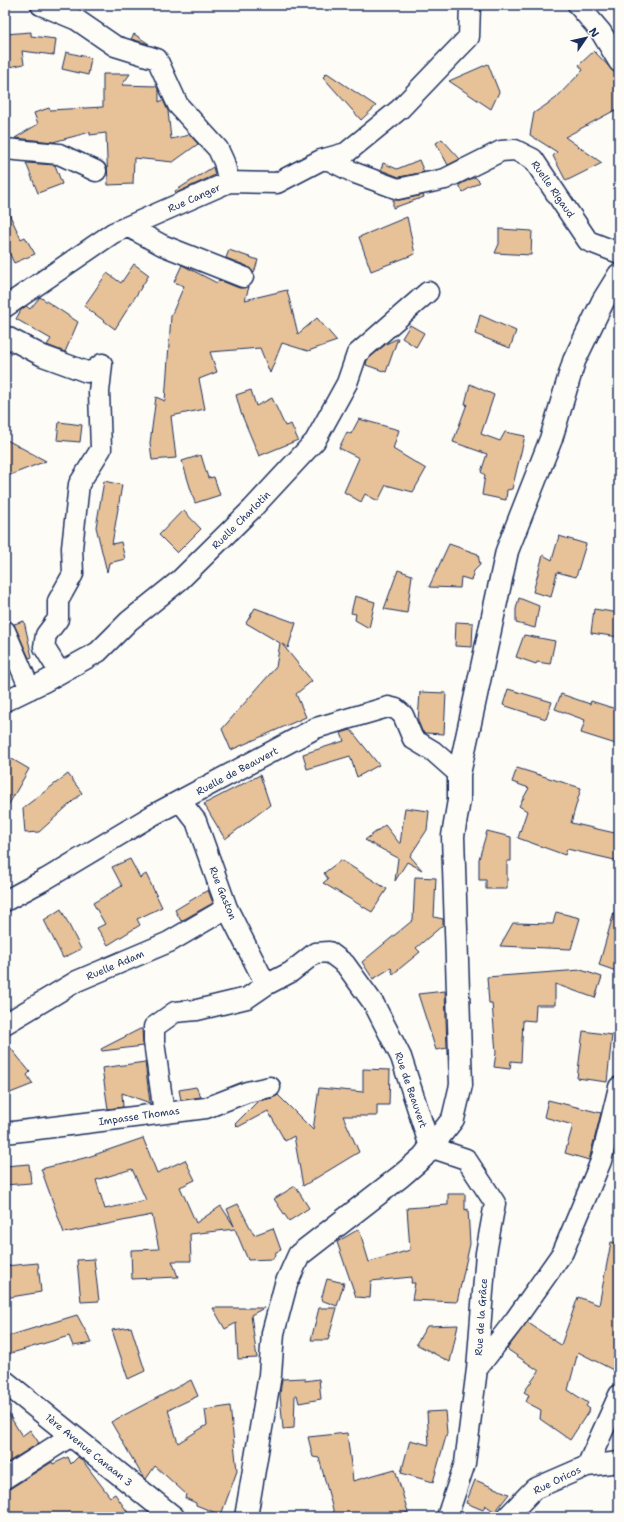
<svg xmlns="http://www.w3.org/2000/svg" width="624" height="1522" viewBox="0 0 624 1522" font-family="'Shantell Sans',sans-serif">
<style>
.building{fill:#e7c298;stroke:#1b2f5e;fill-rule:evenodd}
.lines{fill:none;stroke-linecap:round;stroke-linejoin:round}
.street-casing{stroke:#1b2f5e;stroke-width:23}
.secondary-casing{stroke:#1b2f5e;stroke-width:25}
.street{stroke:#fdfcf7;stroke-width:20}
.secondary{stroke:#fdfcf7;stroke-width:22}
.labels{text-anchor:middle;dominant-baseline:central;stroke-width:3;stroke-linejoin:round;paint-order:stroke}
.street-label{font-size:10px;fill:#1b2f5e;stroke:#fdfcf7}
</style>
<rect width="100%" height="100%" fill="#fdfcf7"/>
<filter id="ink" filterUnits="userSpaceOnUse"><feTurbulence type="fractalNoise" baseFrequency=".025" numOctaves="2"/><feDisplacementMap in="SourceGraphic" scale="8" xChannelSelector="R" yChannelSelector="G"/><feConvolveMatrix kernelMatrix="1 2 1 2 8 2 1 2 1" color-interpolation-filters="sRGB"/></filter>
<g filter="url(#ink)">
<!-- building -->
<path class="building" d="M31,32V36L56,39L54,55L22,51L24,64L5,68V34Z
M134,34L149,44L131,39Z
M594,51L619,77V108L565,137L602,163L566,181L553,156L557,152L530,135L534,113L555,99L583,70L579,65Z
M66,52L91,58L88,75L62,69Z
M488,64L499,92L491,109L449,81Z
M327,73L376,106L361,120L323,77Z
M103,74H130L122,85L156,86L159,91V102L163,100L168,111L171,139L190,135L198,144L173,162L134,158L133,184L108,185L106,133L90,135V132L53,142L15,138L38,124L34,113L49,108L50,110L103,107Z
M442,139L460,159L448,165L436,143Z
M419,160L424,172L399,177L381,170L383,163L397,169Z
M26,163L55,165L62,184L38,193Z
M213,167L215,175L176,193L175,191Z
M475,177L480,182L463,192L459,185Z
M423,195L424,197L393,208V200H400Z
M5,205L21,239L25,237L35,254L14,263L5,244Z
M407,217L415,254L371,271L359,237Z
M499,229L532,231L531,255L495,253L499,244Z
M229,250L258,260L254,273L247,266L226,258Z
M134,264L149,275L115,329L84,306L107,273L121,283Z
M182,265L217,283L219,280L239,288L249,287L245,300L287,290L298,334L317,318L337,341L308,351L282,343L270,373L260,348L210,352L217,372L199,379L205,409L171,416L176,458L152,460L150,443L156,397L165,401L171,316L184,286L174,282Z
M40,297L78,322L65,352L47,345L51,339L16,319L21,310L26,306L30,309Z
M480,315L516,331L510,348L475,334Z
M410,325L424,333L416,347L402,338Z
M398,338L386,372L366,365L367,360L386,344Z
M470,384L494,395L481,434L500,441L505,432L525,436L512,489L507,490L506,500L482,495L485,475L481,472L487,454L453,442L467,404H465Z
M251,390L256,406L272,398L285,426L291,424L298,440L259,456L241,413L236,395Z
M359,419L399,430L393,449L426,469L413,492L386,485L378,501L365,494L361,502L344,492L359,458L339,448L347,432L351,434Z
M59,422L82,425L80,442L57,440Z
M5,439L46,461L5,477Z
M201,455L208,478L214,477L220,495L195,503L182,461Z
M104,481L122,485L112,544L121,542L125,559L109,563L107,572L96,527Z
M183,510L201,529L177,553L159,535Z
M559,536L586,544L576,577L557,572L551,597L533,592L543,555L552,560Z
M449,544L478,554L480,565L474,571L471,580L461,577L460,588L429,587Z
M398,570L412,575L407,613L384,609Z
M355,596L375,602L369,628L355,620L356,614L351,613Z
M519,598L539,606L535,628L516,623V609Z
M255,608L296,623L288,648L282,644L312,681L296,694L306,717L231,750L222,729L276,667L280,643L246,623Z
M594,609L619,613V637L591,633Z
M24,621L32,657L29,658L14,624Z
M456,622L473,623L472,647L455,646Z
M524,635L555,641L550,664L537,662L536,664L516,657Z
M508,689L552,702L546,719L503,705Z
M420,692L446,693L444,734L425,733L422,731L418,721Z
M561,694L590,704L591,701L619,710V745L581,733L585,720L555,709Z
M351,730L379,765L357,777L350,756L307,769L303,754L344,741L341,733Z
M5,755L29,769L5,811Z
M517,768L581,788L571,823L619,834V861L567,849L565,855L518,838L527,811L519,806L529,788L512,782Z
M68,774L82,793L39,832L25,833L23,808Z
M260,775L270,805L225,839L204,804Z
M405,808L429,811L427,830L410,856L422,870L407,862L395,881L398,858L365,840L385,825L400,844Z
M487,831L511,837V861H507V889H486V880H479V859Z
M130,859L140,878L146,874L162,907L137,919L140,925L108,945L97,928L105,924L93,903L122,886L112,867Z
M341,860L387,889L372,912L323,883L328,879L324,873Z
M415,877L436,878L434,917L443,919V925L416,948L420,952L393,974L391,968L373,979L362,962L413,920Z
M208,890L213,903L181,921L175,910Z
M61,909L81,949L63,958L44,920Z
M556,912L580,918L571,949L500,946L513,923L553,924Z
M614,912L619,913V972L599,965Z
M581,970L602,977L595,998L555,984V1005H536L535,1021L523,1020L521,1062L511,1061L510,1069L494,1067L496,1053L492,1003H489L487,977Z
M445,991L447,1048L436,1050L418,994Z
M140,1029H142L143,1046L102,1051L101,1049Z
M583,1031L612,1035L607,1082L577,1078Z
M5,1041L30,1072L27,1075L33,1084L5,1095Z
M145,1062L150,1103L122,1093L123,1107L108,1109L102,1068Z
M363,1069L390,1070L389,1105H377V1116H343L359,1152L303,1186L294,1136L285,1141L268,1111L238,1127L235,1124L258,1101L272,1098L278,1095L313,1130L319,1088L363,1092Z
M196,1087L201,1097L181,1100L179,1090Z
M548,1100L601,1113L589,1160L565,1153L573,1125L544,1117Z
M143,1138L157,1173L185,1160L195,1180L180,1187L196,1223L221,1206L234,1226L227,1209L238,1204L254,1235L273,1228L281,1250L276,1252L273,1259L248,1260L235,1229L190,1234L191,1261H172L178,1277L132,1279L131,1250L159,1249L152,1215L64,1233L41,1169L88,1157ZM132,1169L146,1200L105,1209L96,1180Z
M29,1164L31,1183L5,1185V1166Z
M295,1186L309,1208L289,1221L274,1199Z
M448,1194H465V1210L468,1209L470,1244L457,1302L412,1300L415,1283H411L412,1277L371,1281L370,1298L356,1297L337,1242L359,1229L369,1262L410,1250L407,1208L448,1205Z
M611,1242L619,1243V1373L578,1352L568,1390L588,1403L586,1406L590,1409L570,1440L540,1419L541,1410L526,1402L529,1395L524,1392L539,1371L507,1349L527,1322L561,1345L578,1297L599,1305Z
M94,1259L99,1301L81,1302L77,1260Z
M38,1263L41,1292L5,1298V1266Z
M327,1279L344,1283L337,1306L321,1300Z
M213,1308H264L251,1315L257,1358L238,1359L236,1323L225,1329Z
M319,1308H337L328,1340H311Z
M77,1315L92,1343L73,1346L69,1336L5,1355V1337Z
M458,1325L450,1362L416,1344L427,1326Z
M131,1327L145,1371L128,1379L112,1330Z
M305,1378V1381L319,1379L321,1399L299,1403L297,1395H295L294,1428L283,1429L280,1394L282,1379Z
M191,1380L198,1396L168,1410L178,1443L207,1425L205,1410L230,1406L237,1471L221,1515L196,1505V1503L185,1498L186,1494L155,1466L146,1479L143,1477L111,1422Z
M5,1408L22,1436L30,1430L39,1443L5,1464Z
M445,1411L447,1433L433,1482L401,1473L410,1440L429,1445L427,1412Z
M347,1433L353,1481L395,1469L408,1512L393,1517H335L319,1458L313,1457L308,1437Z
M68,1457L71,1464L78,1457L83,1461L110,1497L115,1494L131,1517H5V1489L11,1488L52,1462L53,1464Z
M475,1480L509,1494L495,1512L485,1505L483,1510L466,1503Z"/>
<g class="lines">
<!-- street casing -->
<g class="street-casing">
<path id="street" d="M41,5L77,20L115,46L157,59L178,105L218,149L224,162L229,182
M578,5L601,32L619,62
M5,149L59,154L96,171
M321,160H329L355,173L398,189L445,179L501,151L515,150L533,159L588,241L619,253
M129,227L162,245L243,277
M5,307L113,233L229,182L277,183L321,160L346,153L400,109L469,37L470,5
M5,336L43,356L87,372L94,370L102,364
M5,631L30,689
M60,673L44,647L46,635L58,619V601L73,574L72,548L79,484L101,449L99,392L102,364
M5,701L44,682L98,652L129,621L180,580L252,509L315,441L347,383L357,354L428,292
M180,801L196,821L227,908L266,985
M5,901L46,879L153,815L316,728L388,707L396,709L403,715L413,739L433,751L459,774
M5,1024L77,981L169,942L227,908
M164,1113L154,1042V1027L175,1012L197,1010L247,998L266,985L291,972L315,953L329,952L345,964L374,1004L401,1057L430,1147L466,1159L495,1203L486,1253L477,1369L465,1463L447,1517
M5,1133L206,1108L247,1092L270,1087
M477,1369L515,1320L563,1252L601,1161L619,1087
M587,1466L619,1462
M5,1478L71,1436
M507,1517L534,1489L587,1466L619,1395"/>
</g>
<!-- secondary casing -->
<g class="secondary-casing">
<path id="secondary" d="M5,1382L173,1517
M246,1517L270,1375L273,1333L286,1284L299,1255L401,1176L423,1157L453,1119L461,1085L453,836L459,800V774L507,551L551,439L574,361L603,301L619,275"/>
</g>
<!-- street -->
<use href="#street" class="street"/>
<!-- secondary -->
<use href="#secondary" class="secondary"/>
</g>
</g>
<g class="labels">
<!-- street labels -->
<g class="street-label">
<text transform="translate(553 189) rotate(55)">Ruelle Rigaud</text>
<text transform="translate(194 198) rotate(-24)">Rue Canger</text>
<text transform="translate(241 520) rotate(-45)">Ruelle Charlotin</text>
<text transform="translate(237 771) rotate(-28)">Ruelle de Beauvert</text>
<text transform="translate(223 893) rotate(68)">Rue Gaston</text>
<text transform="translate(115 965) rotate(-23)">Ruelle Adam</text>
<text transform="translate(411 1090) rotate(71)">Rue de Beauvert</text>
<text transform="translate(139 1116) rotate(-8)">Impasse Thomas</text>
<text transform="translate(481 1317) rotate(-86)">Rue de la Grâce</text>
<text transform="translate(89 1450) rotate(39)">1ère Avenue Canaan 3</text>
<text transform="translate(557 1480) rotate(-26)">Rue Oricos</text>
</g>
</g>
<!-- margin -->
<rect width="624" height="1522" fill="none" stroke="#fdfcf7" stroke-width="20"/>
<rect x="10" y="10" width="604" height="1502" fill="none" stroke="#1b2f5e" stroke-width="1.5" filter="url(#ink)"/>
<!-- north arrow -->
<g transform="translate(586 38) rotate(56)" stroke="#fdfcf7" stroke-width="3" paint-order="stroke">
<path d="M0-3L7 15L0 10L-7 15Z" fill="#1b2f5e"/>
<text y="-6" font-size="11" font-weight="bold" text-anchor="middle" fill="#1b2f5e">N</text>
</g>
</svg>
